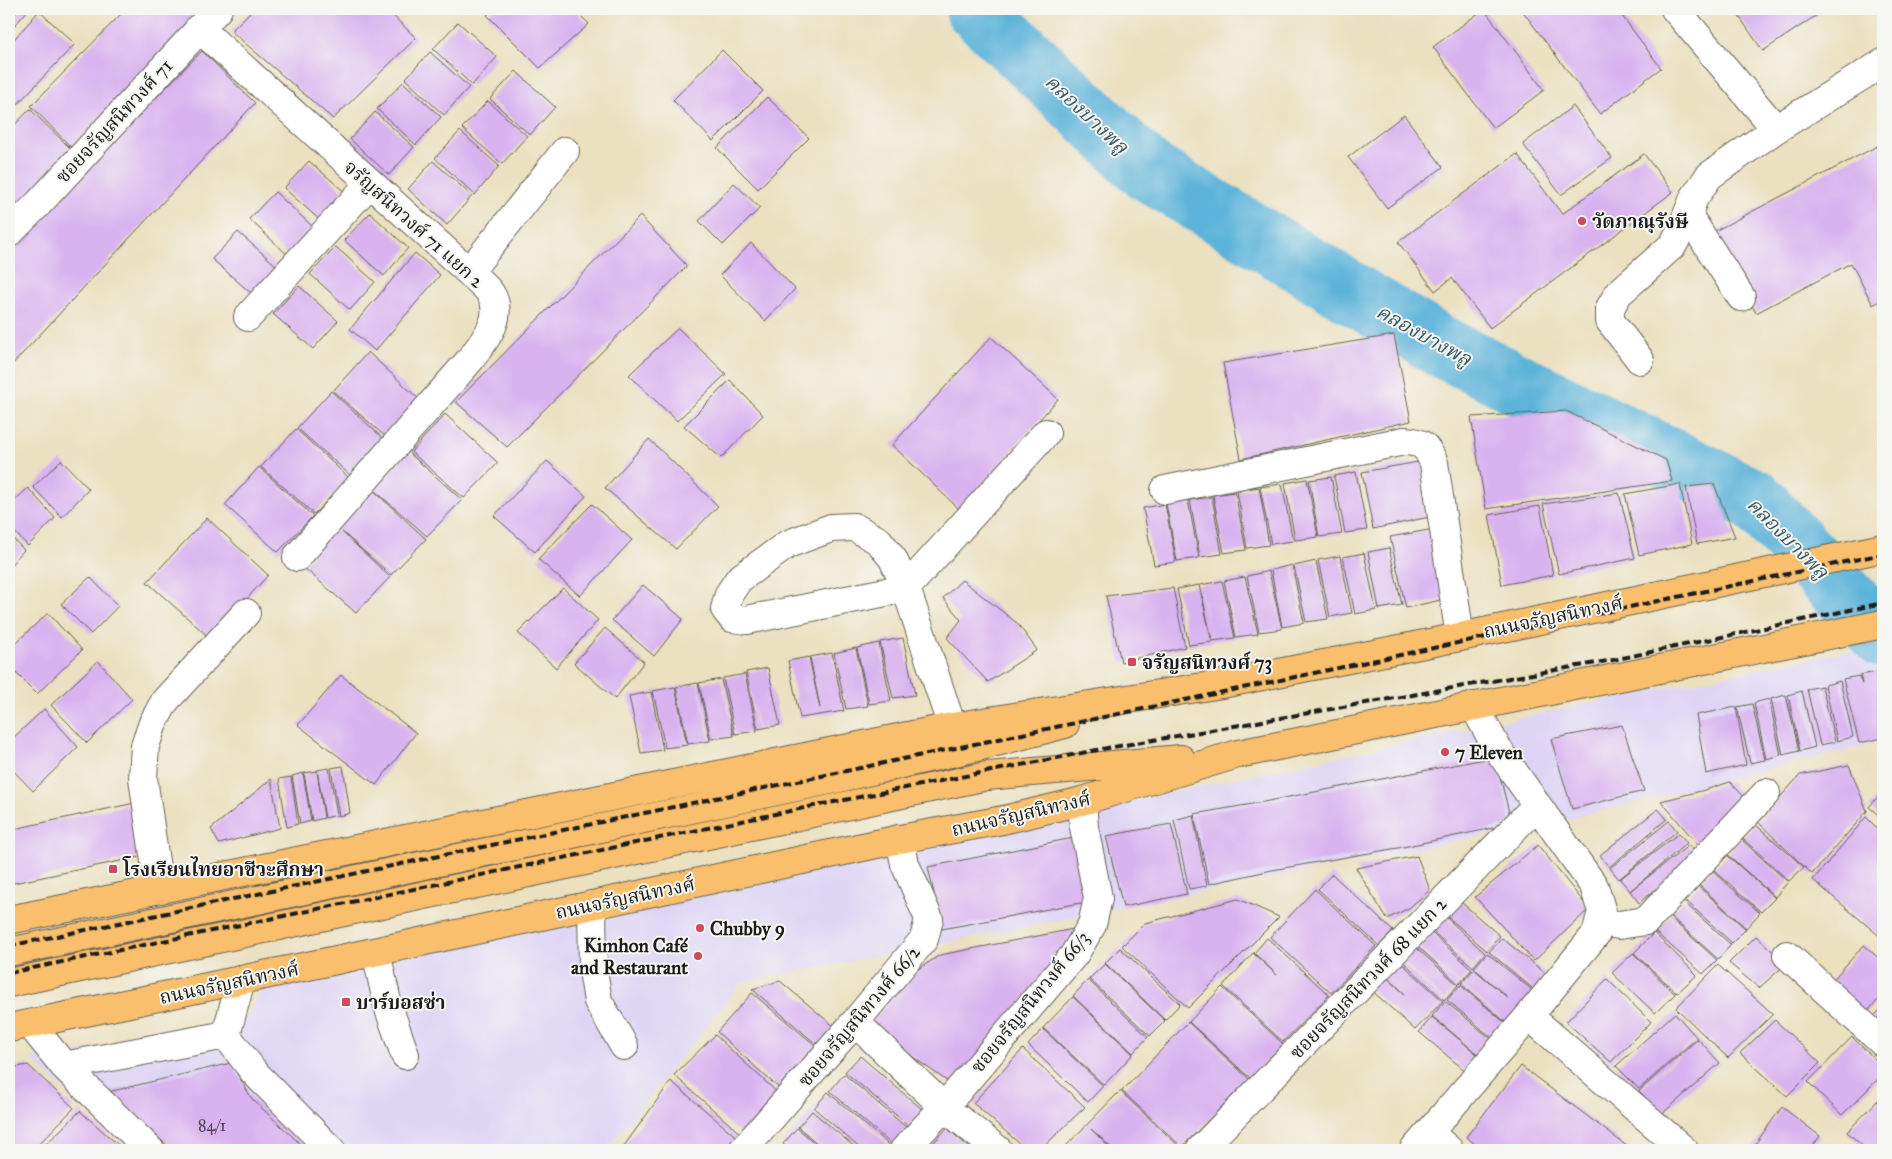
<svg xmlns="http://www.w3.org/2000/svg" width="1892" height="1159" viewBox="0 0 1892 1159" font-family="'IM FELL Great Primer','Noto Serif Thai',serif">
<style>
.built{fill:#ded5f5}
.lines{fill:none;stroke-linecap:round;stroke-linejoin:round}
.river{stroke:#5db4da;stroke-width:62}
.building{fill:#d9b3f0}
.minor-casing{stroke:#646155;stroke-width:30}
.major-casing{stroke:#646155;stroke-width:30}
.minor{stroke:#fff;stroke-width:28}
.major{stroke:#f9bf6d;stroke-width:28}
.rail{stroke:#1c1c1c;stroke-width:4;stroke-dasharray:8 4;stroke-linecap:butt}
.poi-dot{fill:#d1495b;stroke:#f6f6f2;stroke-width:2}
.labels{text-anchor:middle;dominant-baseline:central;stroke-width:4;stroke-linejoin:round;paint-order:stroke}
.number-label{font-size:16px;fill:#4b4251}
.street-label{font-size:19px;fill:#1c1c1c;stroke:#f6f6f2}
.poi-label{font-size:19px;font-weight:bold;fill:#1c1c1c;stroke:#f6f6f2;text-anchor:start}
.water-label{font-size:20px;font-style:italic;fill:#365968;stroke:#f6f6f2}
</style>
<rect width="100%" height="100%" fill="#f6f6f2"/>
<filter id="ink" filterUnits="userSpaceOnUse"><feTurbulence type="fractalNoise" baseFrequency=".02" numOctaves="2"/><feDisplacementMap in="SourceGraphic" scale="10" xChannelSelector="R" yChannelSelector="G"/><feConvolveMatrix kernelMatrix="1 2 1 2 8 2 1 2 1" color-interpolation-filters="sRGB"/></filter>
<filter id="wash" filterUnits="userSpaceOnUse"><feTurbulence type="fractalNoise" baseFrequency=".0096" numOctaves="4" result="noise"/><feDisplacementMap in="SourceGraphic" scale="20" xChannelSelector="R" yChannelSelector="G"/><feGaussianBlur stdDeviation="1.12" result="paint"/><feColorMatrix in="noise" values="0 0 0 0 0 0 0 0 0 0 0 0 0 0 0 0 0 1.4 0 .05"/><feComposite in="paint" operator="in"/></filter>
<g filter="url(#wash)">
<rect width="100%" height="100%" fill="#ebe0bf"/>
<!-- built -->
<path class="built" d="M1864,648L1883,661V741L1573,818L741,983L606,1150H129L31,1059L242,1025L264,986L1595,702Z"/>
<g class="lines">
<!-- river -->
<path class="river" d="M976,9L1147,170L1440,346L1755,500L1883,637"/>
</g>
<g id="blocks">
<!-- building -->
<path class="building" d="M9,9H29L9,32Z
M126,9H208L72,148L31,106Z
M253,9H386L416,38L333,119L231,31Z
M494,9H574L589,24L540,68L487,15Z
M1484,9L1544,90L1493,128L1433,47Z
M1521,9H1617L1661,68L1600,114Z
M1734,9H1826L1763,51Z
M39,11L75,44L9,113V45Z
M458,22L497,57L472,85L433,49Z
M722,50L763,91L713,141L673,100Z
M202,51L255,103L9,368V247Z
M430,52L469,87L444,115L405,79Z
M516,71L555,107L530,135L490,99Z
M403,82L441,117L416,145L377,109Z
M767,97L809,138L758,189L717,148Z
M488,101L527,136L502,164L462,128Z
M1573,106L1612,158L1561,195L1523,144Z
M30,109L72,150L9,213V131Z
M375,112L414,147L389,175L350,139Z
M1404,115L1443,167L1387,208L1348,157Z
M460,131L499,166L475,195L435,158Z
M1883,143V299L1873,305L1851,263L1756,313L1713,232Z
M1517,154L1562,214L1644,154L1673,192L1490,328L1452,278L1435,291L1398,242Z
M309,161L348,195L323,223L284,188Z
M433,161L472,196L447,225L408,189Z
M734,183L760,208L723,245L699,221Z
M275,192L313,227L289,256L249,219Z
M370,213L408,248L384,276L344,240Z
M640,216L687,266L507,447L456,402Z
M238,232L277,266L252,294L212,259Z
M751,243L795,289L765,321L720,275Z
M336,247L375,282L350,310L310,274Z
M415,253L440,275L375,351L350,329Z
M299,286L338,321L313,349L273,314Z
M678,328L726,374L677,421L629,375Z
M1394,335L1411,421L1241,459L1223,363Z
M991,337L1058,399L959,509L892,445Z
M368,352L421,401L386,437L333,391Z
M730,380L763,415L721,458L684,426Z
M331,391L384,439L350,475L297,428Z
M1566,411L1666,460L1672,481L1486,509L1471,417Z
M445,414L498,463L464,498L411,452Z
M296,429L349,478L314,514L261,467Z
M649,439L718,506L676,549L605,488Z
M408,452L462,500L427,536L374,490Z
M61,460L89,489L62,517L33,487Z
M547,461L586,496L535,552L494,516Z
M1424,461L1434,516L1373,529L1362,472Z
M259,467L313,516L278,552L225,505Z
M1356,472L1367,530L1345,533L1334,476Z
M1331,477L1342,534L1319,537L1309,480Z
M1307,479L1318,537L1295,540L1285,483Z
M1282,484L1293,541L1271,544L1260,487Z
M1680,484L1692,544L1639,555L1625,494Z
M1714,484L1735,537L1697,544L1686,487Z
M1259,487L1269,545L1247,548L1237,491Z
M28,488L55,518L28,546L9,526V506Z
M373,490L426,539L391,575L342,532L390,577L356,613L302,566Z
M1235,492L1246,550L1224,553L1213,495Z
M1619,493L1635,558L1559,574L1543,504Z
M1212,497L1222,554L1200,557L1190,500Z
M1188,500L1199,558L1177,561L1166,504Z
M592,504L632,540L580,596L538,559Z
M1165,504L1176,562L1154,565L1143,508Z
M1540,506L1553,575L1502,585L1489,515Z
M207,518L268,575L211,639L147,582Z
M1434,529L1449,598L1406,608L1390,537Z
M9,534L24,550L9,567Z
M1389,548L1402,605L1379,609L1368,552Z
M1364,553L1376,610L1355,614L1343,557Z
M1340,556L1352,613L1330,617L1318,560Z
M1316,561L1328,619L1306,622L1294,566Z
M1292,565L1304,623L1282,627L1271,570Z
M1269,571L1282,629L1259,632L1247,576Z
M90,577L118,606L91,634L61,604Z
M1245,577L1258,634L1236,637L1224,581Z
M962,580L1017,623L1037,650L988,682L947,638L961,620L943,598Z
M1222,581L1235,638L1212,641L1200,585Z
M643,585L683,619L654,656L612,620Z
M1199,585L1212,642L1189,645L1177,589Z
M563,588L598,620L556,668L518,633Z
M1173,588L1185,647L1121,662L1106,596Z
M48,613L82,650L37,694L9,666V649Z
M605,628L644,662L615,699L574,663Z
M903,638L915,695L893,698L880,642Z
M879,643L891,701L869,704L857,648Z
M856,648L868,706L846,709L834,653Z
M832,653L844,711L800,718L788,661L809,657L820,708L810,657Z
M98,661L132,699L87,743L51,705Z
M768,668L780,725L758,729L746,672Z
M1883,671V738L1859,743L1843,679L1859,676L1862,684L1860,675Z
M745,674L757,731L735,734L723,678Z
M341,675L416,733L376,785L298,725Z
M721,679L734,736L711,739L699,683Z
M1840,681L1853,737L1837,741L1825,685Z
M698,683L710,741L688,744L676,687Z
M1822,686L1835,742L1820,745L1807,689Z
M675,687L687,745L665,748L653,691Z
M1802,691L1815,747L1800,751L1788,695Z
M651,692L663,750L641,753L629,696Z
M1786,695L1799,751L1783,755L1771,699Z
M1769,699L1781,755L1766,759L1754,703Z
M1752,704L1765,760L1750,763L1737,707Z
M1736,707L1746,765L1706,774L1696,715Z
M44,709L78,747L33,791L9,766V742Z
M1622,725L1644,791L1572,809L1551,739Z
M1495,757L1512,824L1398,848L1272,870L1209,884L1194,814L1258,803Z
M1849,765L1867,811L1812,874L1758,822L1800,775Z
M343,766L350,813L339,816L331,768Z
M329,768L337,815L325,818L317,770Z
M317,771L324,818L312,821L304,773Z
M303,773L311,821L300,824L292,776Z
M291,777L298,824L287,827L279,779Z
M271,779L280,828L219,844L211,829Z
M1730,782L1750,803L1705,853L1661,801L1705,790Z
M1883,791V819L1869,807Z
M135,803L144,856L9,884V830Z
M1658,809L1667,819L1609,867L1600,855Z
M1193,815L1207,886L1189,889L1174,820Z
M1866,817L1883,834V939L1813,880Z
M1669,821L1677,831L1619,879L1610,868Z
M1171,824L1187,894L1123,907L1106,836Z
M1755,824L1804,867L1789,881L1742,838Z
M1679,833L1687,843L1630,891L1620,879Z
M1078,837L1091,901L942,929L928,867Z
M1741,839L1788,882L1775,897L1727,854Z
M1538,845L1589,909L1534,961L1475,897Z
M1689,845L1697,855L1639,903L1630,891Z
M1727,855L1775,898L1761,912L1713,869Z
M1417,856L1430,890L1409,908L1387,919L1356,868Z
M1712,870L1760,913L1746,928L1699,885Z
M1332,874L1393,931L1379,946L1318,889Z
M1698,886L1746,929L1732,943L1685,900Z
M1315,889L1376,946L1331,993L1270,937Z
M1454,896L1500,936L1487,951L1441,911Z
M1238,899L1279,917L1188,1008L1122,946L1145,923Z
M1683,901L1731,945L1718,959L1670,916Z
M1439,911L1485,953L1473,967L1426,926Z
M1669,917L1717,960L1703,974L1655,932Z
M1084,927L954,1086L869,1026L909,975L940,955Z
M1425,927L1472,969L1459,984L1412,941Z
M1654,933L1697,975L1677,993L1634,953Z
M1756,936L1786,964L1759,988L1729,963Z
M1267,938L1329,995L1283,1042L1223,986L1253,953L1277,975L1254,953Z
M1502,938L1551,978L1538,993L1489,952Z
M1410,942L1458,985L1444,1000L1397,956Z
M1864,945L1883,962V995L1863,1016L1829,984Z
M1120,948L1180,1004L1165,1020L1105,963Z
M1487,953L1537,994L1509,1025L1461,984L1474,969L1508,998L1474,968Z
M1633,953L1675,994L1655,1013L1612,973Z
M1395,957L1443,1001L1415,1030L1368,987L1382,973L1406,995L1382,972Z
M1105,964L1165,1021L1150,1036L1089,979Z
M1718,965L1773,1014L1728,1058L1676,1008Z
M1607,979L1651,1022L1611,1062L1566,1022Z
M1088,980L1148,1037L1133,1053L1073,996Z
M780,981L836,1028L821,1048L752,989Z
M1460,985L1509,1026L1496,1041L1447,1000Z
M1222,987L1283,1044L1250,1078L1189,1022Z
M752,993L820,1049L782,1091L717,1032Z
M1073,997L1133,1054L1104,1085L1043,1028Z
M1445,1001L1495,1042L1481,1057L1432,1016Z
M1883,1007V1031L1870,1020Z
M1675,1013L1697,1038L1639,1089L1616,1066Z
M1432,1017L1482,1058L1468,1073L1419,1032Z
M1775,1020L1820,1063L1787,1096L1740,1053Z
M1188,1022L1249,1079L1182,1147L1122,1091Z
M1043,1029L1103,1086L1088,1102L1028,1045Z
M715,1035L780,1095L744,1137L674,1075Z
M1852,1037L1883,1067V1074L1842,1115L1808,1082Z
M1698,1039L1720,1063L1662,1114L1639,1091Z
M1023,1049L1085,1107L1040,1150H1027L973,1103Z
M860,1056L923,1110L909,1126L845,1072Z
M231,1063L252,1099L307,1150H172L108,1092Z
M28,1065L74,1108L33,1150H9V1068Z
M1521,1066L1632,1150H1483L1466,1137Z
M844,1074L907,1128L892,1145L830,1091Z
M671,1081L740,1140L731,1150H621Z
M1120,1091L1181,1148L1179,1150H1114L1091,1129L1112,1150H1062Z
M828,1092L891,1147L888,1150H862L814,1108Z
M1883,1095V1150H1867L1847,1132Z
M1782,1107L1820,1136L1810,1150H1757L1753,1147Z
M80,1111L124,1150H40Z
M812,1111L858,1150H825L798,1127Z
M797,1128L823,1150H790L783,1144Z
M947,1128L972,1150H927Z
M1830,1143L1840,1150H1824Z"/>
</g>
</g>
<g filter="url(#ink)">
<use href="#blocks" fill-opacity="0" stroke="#646155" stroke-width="1"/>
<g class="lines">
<!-- minor casing -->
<g class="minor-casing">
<path id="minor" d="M1675,9L1776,129
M199,28L469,272C476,279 486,286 491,294C505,318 484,341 470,360L297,557
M1688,215L1741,297
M9,233L39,203L218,9
M469,272L565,151
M248,317L370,183
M1640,360L1610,321V308L1618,294L1673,245L1682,228L1694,198L1709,176L1776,129L1883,63
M1165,490L1404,441C1423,442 1426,445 1434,463L1460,637
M1474,706L1497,748L1594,886L1602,912L1596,934L1529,1016L1684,1150
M952,727L906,588L893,559L879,541L854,527L831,528L788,544L739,579L729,594L725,609L732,618L747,620L906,588L1046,433
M159,889L143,778L145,746L153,723L165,701L246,613
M592,905L593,970L598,1001L624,1046
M1599,922L1619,925L1646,921L1766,793
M376,952L388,1006L405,1055
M1787,955L1883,1043
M241,980L226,1035L254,1072L331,1150
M855,1022L944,1107L998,1150
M30,1024L64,1066L150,1150
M64,1066L226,1035
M1430,1133L1449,1150
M743,1150L855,1022L924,939L929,919L905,864L900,839
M904,1150L944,1107L1074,955L1092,925L1098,898L1084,827L1082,801
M1200,1150L1537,805
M1414,1150L1529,1016"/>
</g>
<!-- major casing -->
<g class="major-casing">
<path id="major" d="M9,920L952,727L1222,684L1460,637L1883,548
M9,952L835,779L981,746L1065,724
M9,983L987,776L1181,759
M9,1028L327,962L900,839L1003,820L1082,801L1238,754L1883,624"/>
</g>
<!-- minor -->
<use href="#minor" class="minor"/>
<!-- major -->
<use href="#major" class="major"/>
<!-- rail -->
<path class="rail" d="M9,946L1883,554
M9,973L809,807L1102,749L1613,660L1883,603"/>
</g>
</g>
<!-- markers -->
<g class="poi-dot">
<circle cx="1582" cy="221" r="5"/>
<rect x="1127" y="657" width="10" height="10" rx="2.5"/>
<circle cx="1445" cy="752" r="5"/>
<rect x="108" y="864" width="10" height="10" rx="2.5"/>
<circle cx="700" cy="928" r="5"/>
<circle cx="698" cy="956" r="5"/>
<rect x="341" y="997" width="10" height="10" rx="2.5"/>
</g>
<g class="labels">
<!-- number labels -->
<g class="number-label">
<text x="212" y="1125">84/1</text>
</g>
<!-- street labels -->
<g class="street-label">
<text transform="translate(114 121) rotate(-47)">ซอยจรัญสนิทวงศ์ 71</text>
<text transform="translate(414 224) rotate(42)">จรัญสนิทวงศ์ 71 แยก 2</text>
<text transform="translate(1553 617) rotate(-12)">ถนนจรัญสนิทวงศ์</text>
<text transform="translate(1021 814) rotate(-13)">ถนนจรัญสนิทวงศ์</text>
<text transform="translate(625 898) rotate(-12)">ถนนจรัญสนิทวงศ์</text>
<text transform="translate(1368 978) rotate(-46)">ซอยจรัญสนิทวงศ์ 68 แยก 2</text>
<text transform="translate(229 983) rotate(-12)">ถนนจรัญสนิทวงศ์</text>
<text transform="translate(1030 1002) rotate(-51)">ซอยจรัญสนิทวงศ์ 66/3</text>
<text transform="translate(859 1016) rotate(-50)">ซอยจรัญสนิทวงศ์ 66/2</text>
</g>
<!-- poi labels -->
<g class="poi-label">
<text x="1592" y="221">วัดภาณุรังษี</text>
<text x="1142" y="662">จรัญสนิทวงศ์ 73</text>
<text x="1455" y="752">7 Eleven</text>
<text x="123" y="869">โรงเรียนไทยอาชีวะศึกษา</text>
<text x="710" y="928">Chubby 9</text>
<text x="688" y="945" text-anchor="end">Kimhon Café<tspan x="688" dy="22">and Restaurant</tspan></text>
<text x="356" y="1002">บาร์บอสซ่า</text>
</g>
<!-- water labels -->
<g class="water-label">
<text transform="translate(1087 114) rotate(43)">คลองบางพลู</text>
<text transform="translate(1424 335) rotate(29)">คลองบางพลู</text>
<text transform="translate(1788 538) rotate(45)">คลองบางพลู</text>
</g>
</g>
<!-- margin -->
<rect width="1892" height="1159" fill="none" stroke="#f6f6f2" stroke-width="30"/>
</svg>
